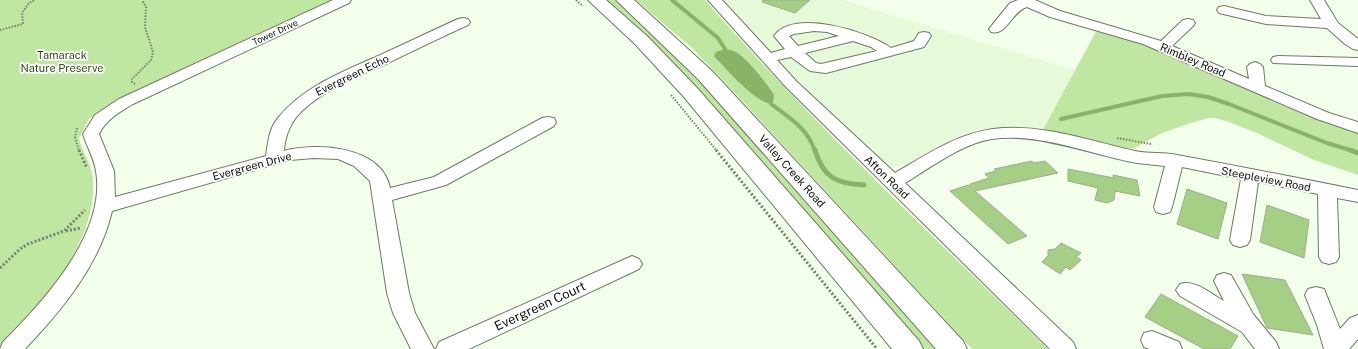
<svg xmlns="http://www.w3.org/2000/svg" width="1358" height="349" viewBox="0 0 1358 349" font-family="'Public Sans',sans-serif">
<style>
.built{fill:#e6f9d9}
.green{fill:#bfe7a1}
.water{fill:#8ab36a}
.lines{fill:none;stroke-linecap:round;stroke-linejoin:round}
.stream-far1{stroke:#8ab36a;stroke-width:4}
.stream{stroke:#8ab36a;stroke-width:5}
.building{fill:#a5cf85;stroke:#9caa92}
.minor-casing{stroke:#6d7a64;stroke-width:2}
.major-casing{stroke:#6d7a64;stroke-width:2}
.path-far1{stroke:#788072;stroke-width:2;stroke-dasharray:1.5 1.5;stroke-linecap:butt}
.path{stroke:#788072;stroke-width:3;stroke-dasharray:2 2;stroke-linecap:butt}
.minor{fill:#fff;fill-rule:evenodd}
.major{fill:#fff;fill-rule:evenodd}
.labels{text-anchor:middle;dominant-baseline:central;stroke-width:3.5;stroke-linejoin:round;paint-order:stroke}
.far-street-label{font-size:9px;fill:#0e130b;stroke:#fff}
.park-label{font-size:11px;fill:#334d1a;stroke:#fff}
.street-label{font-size:11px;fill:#0e130b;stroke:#fff}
.near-street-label{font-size:13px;fill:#0e130b;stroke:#fff}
</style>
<rect width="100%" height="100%" fill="#f3ffeb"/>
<!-- built -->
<path class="built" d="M722,0H842L1075,70L1043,129L1048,131L1011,127L977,130L951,139L905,165L893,167L880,160L815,98L752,33Z"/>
<!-- green -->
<path class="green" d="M0,0H334L117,100L89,119L79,138C82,153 93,165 93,181C97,244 40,305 0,348Z
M605,0H614L625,8L688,67L939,349H923L691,82L654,44Z
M636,0H705C812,123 932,235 1048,349H972L721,78L693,49Z
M1099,26L1358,128V175L1314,160L1259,134L1229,122L1215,118H1209L1191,123L1162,133L1133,149L1040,135Z"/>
<!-- water -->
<path class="water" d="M725,49C728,50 732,50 734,51C746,56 767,84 774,95L773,102L771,104C755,102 725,68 714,56L716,52Z"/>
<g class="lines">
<!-- stream-far1 -->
<path class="stream-far1" d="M672,0L718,38L725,49
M771,104C789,117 808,129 815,151
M1061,119L1162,96L1188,94L1208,97L1229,104L1327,143L1353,151"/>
<!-- stream -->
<path class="stream" d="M815,150C823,177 836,184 864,185
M1350,150L1358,153"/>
</g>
<!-- building -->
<path class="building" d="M763,0H810L795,13L762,2Z
M1032,161L1034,163L1045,161L1058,173L975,191L1027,236L1008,244L950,191L968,185L970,186V184L989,178L985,174L996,171L994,169Z
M1068,169L1114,178L1113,175L1137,180L1140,196L1115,191L1114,200L1107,203L1095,200L1098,188L1068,181Z
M1187,189L1227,203L1218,239L1177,224Z
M1267,205L1309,220L1304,258L1260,242Z
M1061,243L1081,253L1076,257L1081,260L1070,270L1066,267L1060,274L1042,262L1048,256V250L1055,249Z
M1242,274L1285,280L1313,335L1267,328Z
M1161,294L1238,336L1230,349H1204L1145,317Z"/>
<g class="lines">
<!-- minor casing -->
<g class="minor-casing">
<path id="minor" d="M333,0H351L349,3L131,105C118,113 106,120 99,134L114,171L115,197L266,156C268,142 269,129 278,118C303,87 342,72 378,56C405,44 431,31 458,19L463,18L468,19L470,22L468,25C441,37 415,50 388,63C359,76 327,88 303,110C291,121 285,135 284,151C317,142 382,146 390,188L434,177L542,118L548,117L554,118L556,122L554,126L446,185L392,200L409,293L415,313L434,349H411L393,313L387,293L370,181L354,166L338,159L314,158L290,160L112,211C100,264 62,310 25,349H0L3,342C43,302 107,233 96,171C94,158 87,147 83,134L95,115L119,99Z
M708,0H722L771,53L785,49L774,36C793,8 869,32 891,48L914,41L919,33L924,32L929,33L931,36L924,47L826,73L810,71L791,57L777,60L796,81L895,173C926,155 956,134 993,129C1041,123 1089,141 1135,151C1149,154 1164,152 1177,155C1237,166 1298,178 1358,190V202L1337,198L1339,257L1336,262L1329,264L1322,262L1319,257L1318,194L1258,182L1250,240L1247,245L1240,247L1233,245L1230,240L1241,179L1182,167L1172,207L1170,212L1163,214L1156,212L1154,207L1165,166C1156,165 1146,164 1137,163C1090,155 1024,126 976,143C951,152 928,169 905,183L1073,342L1076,349H1050L786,87ZM814,31L827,32L839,36L798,46L789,36L794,34ZM853,41L871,47L877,51L821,64L816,63L805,53Z
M1018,0H1035L1060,11L1161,41L1183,20L1188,19L1193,20L1195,23L1193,26L1172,46L1249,79L1247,67L1250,64L1255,62L1260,64L1263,67L1265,86L1329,113L1358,122V133L1317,119L1143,44L1050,17L1027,7C1011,12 1007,36 991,32L989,29L1010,3Z
M1310,0H1324L1338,23L1358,39V50L1353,49L1345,44L1327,28L1266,24L1219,13L1217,10L1219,7L1224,6L1266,16L1321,19Z
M1278,56L1358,58V66L1273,63L1271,60L1273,57Z
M632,256L639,259L642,264L639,269L469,349H436L439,342Z
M1224,273L1231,275L1253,314L1276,342L1279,349H1255L1242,332L1180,296L1176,290L1180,284C1195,279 1211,294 1224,301L1214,281L1217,275Z
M1316,287L1324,289L1340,329L1350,318L1358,315V339L1349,349H1324L1317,325L1305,295L1308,289Z
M1152,331L1179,342L1182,349H1149L1144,347L1141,340L1144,333Z"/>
</g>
<!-- major casing -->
<g class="major-casing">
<path id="major" d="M588,0H606L647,36L698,89L919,341L923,349H892L684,97L635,44Z
M616,0H634L712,71L963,341L967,349H936L698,79Z"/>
</g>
<!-- path-far1 -->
<path class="path-far1" d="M576,0L583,6
M0,30L23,24L22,13L29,3L35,0
M135,84L132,82V79L151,60L153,52L145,27L146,7L142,0
M671,95L717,151
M77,128L75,137L79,151
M1117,138L1151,144"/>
<!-- path -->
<path class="path" d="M79,150L87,168
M716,150L877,349
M66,231L81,228
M0,268L20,249L28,244L64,231L85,210"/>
<!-- minor -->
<use href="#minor" class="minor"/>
<!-- major -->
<use href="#major" class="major"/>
</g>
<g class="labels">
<!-- far-street labels -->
<g class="far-street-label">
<text transform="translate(275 32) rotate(-25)">Tower Drive</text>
</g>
<!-- park labels -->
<g class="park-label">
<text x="62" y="55">Tamarack<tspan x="62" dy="13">Nature Preserve</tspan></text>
</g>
<!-- street labels -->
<g class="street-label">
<text transform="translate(1193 60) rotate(23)">Rimbley Road</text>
<text transform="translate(352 75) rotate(-26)">Evergreen Echo</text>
<text transform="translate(252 166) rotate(-15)">Evergreen Drive</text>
<text transform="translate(792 171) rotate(48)">Valley Creek Road</text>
<text transform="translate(887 177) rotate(44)">Afton Road</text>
<text transform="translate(1266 179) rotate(11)">Steepleview Road</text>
</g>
<!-- near-street labels -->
<g class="near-street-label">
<text transform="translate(540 306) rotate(-25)">Evergreen Court</text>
</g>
</g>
</svg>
